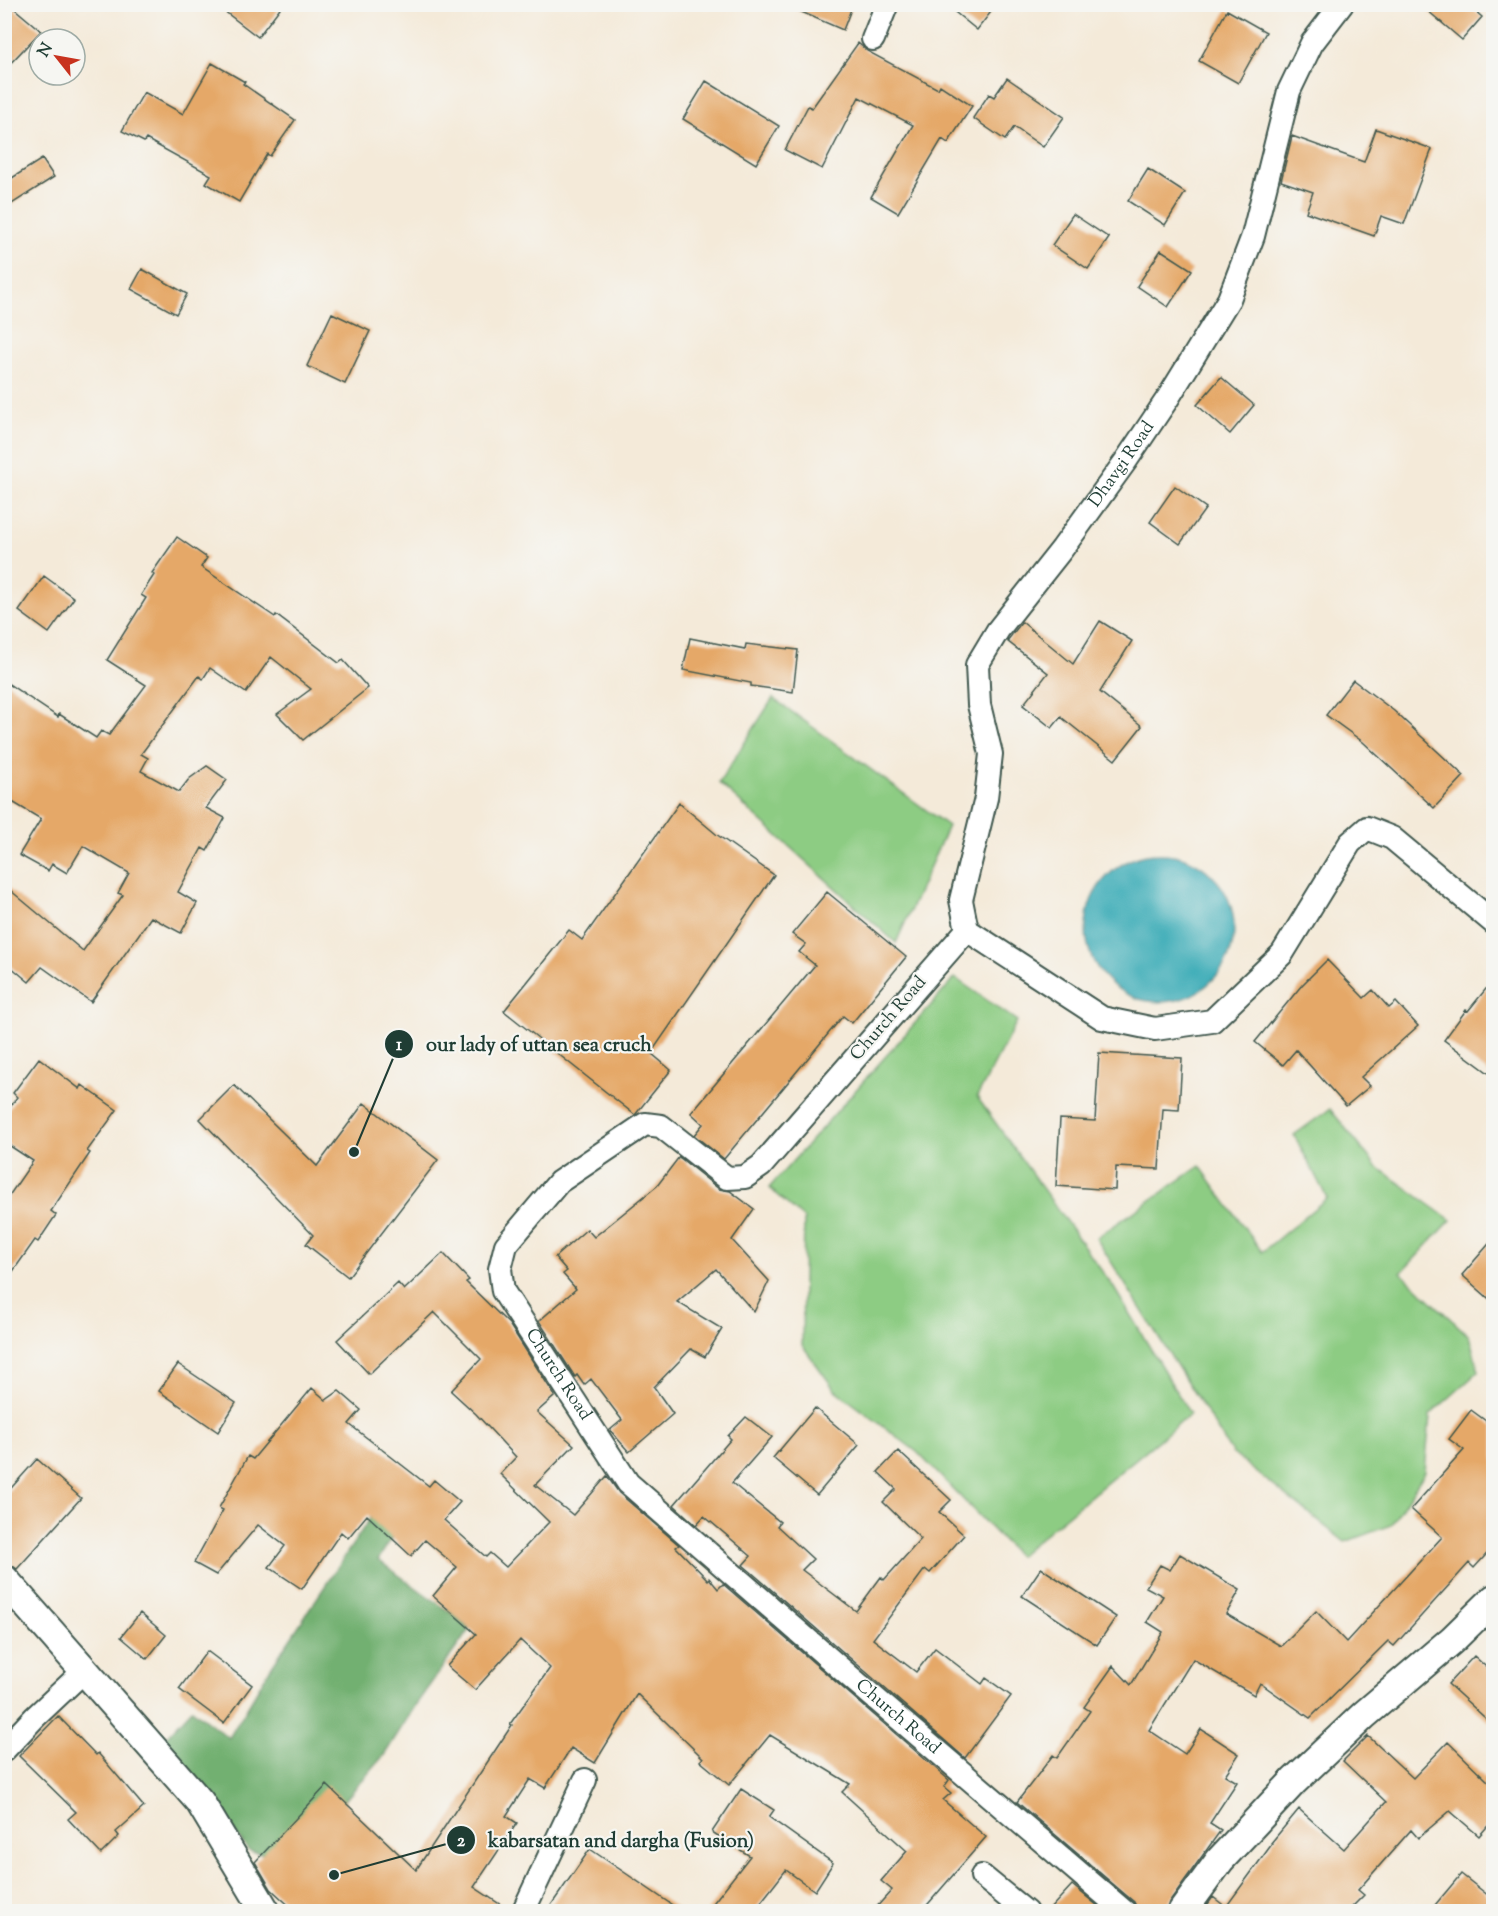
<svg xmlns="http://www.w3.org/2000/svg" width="1498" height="1916" viewBox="0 0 1498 1916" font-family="'Sorts Mill Goudy',serif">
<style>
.green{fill:#8dcc83;stroke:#56845c;stroke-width:1.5}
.forest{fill:#72b071;stroke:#487652;stroke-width:1.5}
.water{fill:#39aab6;stroke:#2c7475;stroke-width:1.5}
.building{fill:#e5a867}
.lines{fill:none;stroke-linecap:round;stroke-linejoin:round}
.minor-casing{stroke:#3f574d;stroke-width:26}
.tertiary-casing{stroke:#3f574d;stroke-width:32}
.minor{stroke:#fff;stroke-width:22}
.tertiary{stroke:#fff;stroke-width:28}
.labels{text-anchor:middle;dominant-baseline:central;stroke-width:4.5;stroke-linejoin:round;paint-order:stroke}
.street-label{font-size:18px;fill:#1f3d34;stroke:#f6f6f2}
.leader{fill:none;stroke:#1f3d34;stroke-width:2}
.callout-dot{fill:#1f3d34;stroke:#f6f6f2;stroke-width:2}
.mark-label{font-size:18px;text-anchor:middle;font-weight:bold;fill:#fff}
.callout-label{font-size:20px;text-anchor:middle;font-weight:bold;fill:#1f3d34;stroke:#f6f6f2;stroke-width:4.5;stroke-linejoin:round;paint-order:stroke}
</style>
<rect width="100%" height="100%" fill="#f6f6f2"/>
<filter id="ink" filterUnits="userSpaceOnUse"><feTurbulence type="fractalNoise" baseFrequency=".0167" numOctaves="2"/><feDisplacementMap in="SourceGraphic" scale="12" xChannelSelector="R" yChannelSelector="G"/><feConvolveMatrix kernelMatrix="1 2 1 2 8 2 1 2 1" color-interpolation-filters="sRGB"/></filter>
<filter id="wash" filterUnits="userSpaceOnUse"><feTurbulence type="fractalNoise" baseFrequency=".008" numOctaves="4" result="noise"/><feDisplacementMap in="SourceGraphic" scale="24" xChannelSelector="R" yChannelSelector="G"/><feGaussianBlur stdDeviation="1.35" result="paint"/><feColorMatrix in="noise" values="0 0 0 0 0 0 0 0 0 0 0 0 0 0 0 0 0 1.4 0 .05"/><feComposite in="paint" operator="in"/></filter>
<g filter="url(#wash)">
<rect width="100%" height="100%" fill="#f4ead9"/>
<!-- green -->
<path class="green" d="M773,698L948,826L896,943L719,783Z
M955,978L1017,1021L977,1097L1114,1288L1190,1414L1018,1556L917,1452L835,1390L802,1345L804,1219L769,1188Z
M1330,1109L1376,1166L1451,1220L1401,1273L1469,1336L1479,1371L1430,1415L1425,1472L1391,1525L1345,1542L1232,1453L1096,1238L1200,1166L1262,1252L1327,1198L1294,1135Z"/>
<!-- forest -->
<path class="forest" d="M392,1485L413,1503L378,1560L458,1618L469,1630L417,1703L385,1754L331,1816L280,1857L249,1851L182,1764L165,1738L192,1709L229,1738L270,1669Z"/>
<!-- water -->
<path class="water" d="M1086 928a74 74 0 1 1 148 0a74 74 0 1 1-148 0Z"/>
<g id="blocks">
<!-- building -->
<path class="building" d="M4,4H9L41,31L4,70Z
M215,4H283L258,37Z
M783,4H853L843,30Z
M945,4H997L977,30Z
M1420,4H1467L1482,17L1462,40Z
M1227,10L1266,32L1238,83L1199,61Z
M858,43L867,51L938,89L940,85L972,106L948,143L942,139L898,213L871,197L913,125L859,97L822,169L785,150L808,106L812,108Z
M212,63L245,82L243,84L295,120L270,156L267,154L239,202L206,183L211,175L146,139L144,142L122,131L144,92L183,114Z
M1007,78L1064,117L1043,147L1014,127L1005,140L973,118L989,94L994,97Z
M706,81L779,126L756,164L683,119Z
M1376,129L1432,149L1404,224L1381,216L1374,236L1306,212L1313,192L1281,181L1292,136L1364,162Z
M42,159L54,177L4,209V183Z
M1148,169L1185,193L1165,225L1128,201Z
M1073,214L1109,238L1088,269L1052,245Z
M1161,250L1192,270L1168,307L1137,286Z
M142,269L187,294L176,314L131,289Z
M332,313L370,331L345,384L307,366Z
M1221,377L1254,405L1230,434L1197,405Z
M1175,486L1206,508L1180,544L1150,522Z
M177,537L207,558L201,567L275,617L276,615L339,663L343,660L368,688L303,740L277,714L311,689L271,657L246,693L210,668L203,679L199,676L141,754L148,758L141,771L179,792L189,779L207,766L227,780L206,808L225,818L207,851L202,848L178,892L197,903L181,933L151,917L91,1002L42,967L29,982L4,961V885L83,951L123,895L118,893L129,873L83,846L67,873L52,864L48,871L19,855L41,819L4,797V681L58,717L59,714L96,738L101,731L109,735L146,685L107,660L146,598L141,595L154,575L152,573Z
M44,576L74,598L49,633L19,611Z
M1100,621L1132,641L1100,692L1142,726L1115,760L1061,717L1052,728L1023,705L1048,673L1007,641L1022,622L1073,664Z
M690,638L745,649L746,644L798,650L793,692L751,686V683L683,670Z
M1353,680L1394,711L1464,776L1434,808L1363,742L1326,715Z
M679,803L716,834L774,875L651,1053L671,1070L635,1115L504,1011L569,930L582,940Z
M827,892L906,957L852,1023L843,1016L724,1159L694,1135L703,1124L691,1113L815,965L799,952L806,944L792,934Z
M1327,960L1364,998L1373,990L1389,1008L1396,1002L1418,1026L1361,1077L1370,1086L1346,1106L1296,1050L1283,1065L1255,1042L1302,985Z
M1494,979V1077L1444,1040L1466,1010L1468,1011Z
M1099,1053L1182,1058L1179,1110L1163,1109L1159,1169L1116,1167L1115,1190L1056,1186L1060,1119L1095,1121Z
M39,1058L80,1089L82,1085L117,1110L87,1151L90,1153L51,1211L56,1215L38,1242L35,1240L4,1284V1203L33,1161L4,1142V1116L17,1097L13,1093Z
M234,1085L317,1166L364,1103L438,1160L348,1277L306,1244L313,1235L200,1119Z
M679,1157L719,1189L730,1191L754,1209L732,1240L769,1281L754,1312L716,1269L677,1302L722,1329L705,1357L691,1349L654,1387L673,1414L629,1452L610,1430L622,1420L591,1379L584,1385L577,1375L575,1377L539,1321L576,1289L563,1274L567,1271L555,1257L587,1229L594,1237L657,1186Z
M1494,1238V1303L1462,1275Z
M443,1253L469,1280L466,1282L509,1324L555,1396L537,1412L574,1445L535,1485L573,1515L607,1476L619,1493L679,1545L676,1547L708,1580L709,1578L718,1589L723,1584L949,1780L944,1787L951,1793L943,1800L986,1837L922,1911H873L892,1890L881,1881L907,1851L842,1792L850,1784L770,1735L729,1785L700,1761L703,1758L637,1694L595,1763L571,1748L545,1788L530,1779L506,1816L517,1823L474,1887L510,1911H295L271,1889L255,1862L327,1785L416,1870L512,1725L510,1724L550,1668L520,1640L475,1690L447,1666L476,1634L433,1596L457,1567L425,1540L411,1556L367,1515L348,1538L341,1532L302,1589L269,1567L285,1546L258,1525L216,1575L194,1563L223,1510L219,1508L248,1456L253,1459L312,1388L326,1400L339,1391L361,1410L349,1424L429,1486L434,1480L460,1502L444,1520L486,1557L490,1553L506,1567L549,1522L500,1474L516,1457L476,1414L451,1391L481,1359L434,1312L369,1374L337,1340L398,1283L404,1290Z
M178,1364L236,1403L218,1432L159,1391Z
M815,1408L859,1445L817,1495L773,1458Z
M1471,1410L1494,1427V1546L1474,1568L1469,1563L1394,1646L1388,1641L1310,1718L1260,1683L1254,1695L1193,1659L1149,1730L1185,1754L1201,1729L1239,1754L1225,1775L1237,1782L1210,1823L1221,1830L1169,1902L1166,1911H1138L1134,1902L1017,1802L1053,1755L1057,1758L1090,1711L1084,1707L1113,1666L1131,1685L1163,1632L1147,1622L1163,1596L1146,1587L1160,1565L1170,1570L1180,1554L1240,1590L1226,1614L1281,1646L1316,1611L1346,1642L1442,1537L1411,1509L1464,1450L1449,1439Z
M746,1417L772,1437L732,1483L780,1522L777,1526L813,1559L802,1570L856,1611L881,1577L884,1580L921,1539L883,1502L896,1489L878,1472L898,1451L951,1500L939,1512L964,1535L930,1573L925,1569L873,1639L916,1672L935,1648L982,1684L986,1678L1011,1696L965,1758L743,1565L751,1556L704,1516L696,1525L674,1505L731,1439L728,1436Z
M37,1459L81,1498L17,1569L10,1564L4,1563V1496Z
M1041,1568L1116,1617L1097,1645L1022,1596Z
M140,1613L166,1635L147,1659L121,1637Z
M207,1651L252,1685L224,1723L179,1689Z
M1474,1656L1494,1674V1726L1448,1684Z
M58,1716L96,1755L98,1753L144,1807L116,1832L119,1836L101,1854L68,1819L76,1812L19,1756Z
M1368,1736L1413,1778L1448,1742L1494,1787V1819L1479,1836L1450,1811L1418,1838L1411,1830L1358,1890L1364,1895L1348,1911H1203L1213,1897L1226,1907L1272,1844L1271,1843L1299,1809L1344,1849L1386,1802L1343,1761Z
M741,1789L774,1810L769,1817L833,1863L815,1891L786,1870L754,1911H707L750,1856L712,1832Z
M590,1849L681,1911H547Z
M1461,1874L1494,1900V1911H1430Z
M1072,1885L1104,1911H1048Z"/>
</g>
</g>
<g filter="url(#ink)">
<use href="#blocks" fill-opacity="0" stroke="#3f574d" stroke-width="1.5"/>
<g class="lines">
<!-- minor casing -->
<g class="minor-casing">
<g id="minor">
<path d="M873,39L887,4"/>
<path id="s1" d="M967,930L761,1166L745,1177L727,1178L661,1126L645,1124L559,1182L506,1245L500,1269L503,1291L628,1483L855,1681L1125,1912"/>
<path id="s2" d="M967,930L961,900L986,798L991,754L979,705L977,665L998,630L1062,549L1125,462L1168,398L1229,299L1253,236L1289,91L1312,43L1342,4"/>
<path d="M967,930L1102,1018L1155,1029L1212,1021L1282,954L1350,843L1367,828L1392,838L1494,923"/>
<path d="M4,1750L35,1717L85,1670"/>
<path d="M982,1876L1026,1912"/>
<path d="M523,1912L585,1780"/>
</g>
</g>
<!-- tertiary casing -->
<g class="tertiary-casing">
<path id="tertiary" d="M4,1579L200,1802L266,1912
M1182,1912L1220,1860L1294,1781L1364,1715L1452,1640L1494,1599"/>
</g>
<!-- minor -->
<use href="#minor" class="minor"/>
<!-- tertiary -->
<use href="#tertiary" class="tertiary"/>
</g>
</g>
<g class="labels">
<!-- street labels -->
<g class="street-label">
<text stroke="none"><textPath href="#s2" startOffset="518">Dhavgi Road</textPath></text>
<text transform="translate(889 1019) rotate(-49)">Church Road</text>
<text stroke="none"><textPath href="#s1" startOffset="784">Church Road</textPath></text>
<text stroke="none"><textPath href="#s1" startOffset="1270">Church Road</textPath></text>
</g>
</g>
<!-- callouts -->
<path class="leader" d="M354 1152L399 1044M334 1875L461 1840"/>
<g class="callout-dot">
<circle cx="354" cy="1152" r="6"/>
<circle cx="334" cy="1875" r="6"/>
<circle cx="399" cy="1044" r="15"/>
<circle cx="461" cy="1840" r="15"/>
</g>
<g class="mark-label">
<text x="399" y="1050">1</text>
<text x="461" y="1846">2</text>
</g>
<g class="callout-label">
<text x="539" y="1051">our lady of uttan sea cruch</text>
<text x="621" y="1847">kabarsatan and dargha (Fusion)</text>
</g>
<!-- margin -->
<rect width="1498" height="1916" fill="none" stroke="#f6f6f2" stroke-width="24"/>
<!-- north arrow -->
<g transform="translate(57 57) rotate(301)"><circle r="28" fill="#f6f6f2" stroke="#a0aca6" stroke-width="1.5"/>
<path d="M0-4.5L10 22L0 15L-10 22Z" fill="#c8321e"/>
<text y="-9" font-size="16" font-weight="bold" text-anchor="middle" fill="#1f3d34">N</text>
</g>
</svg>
